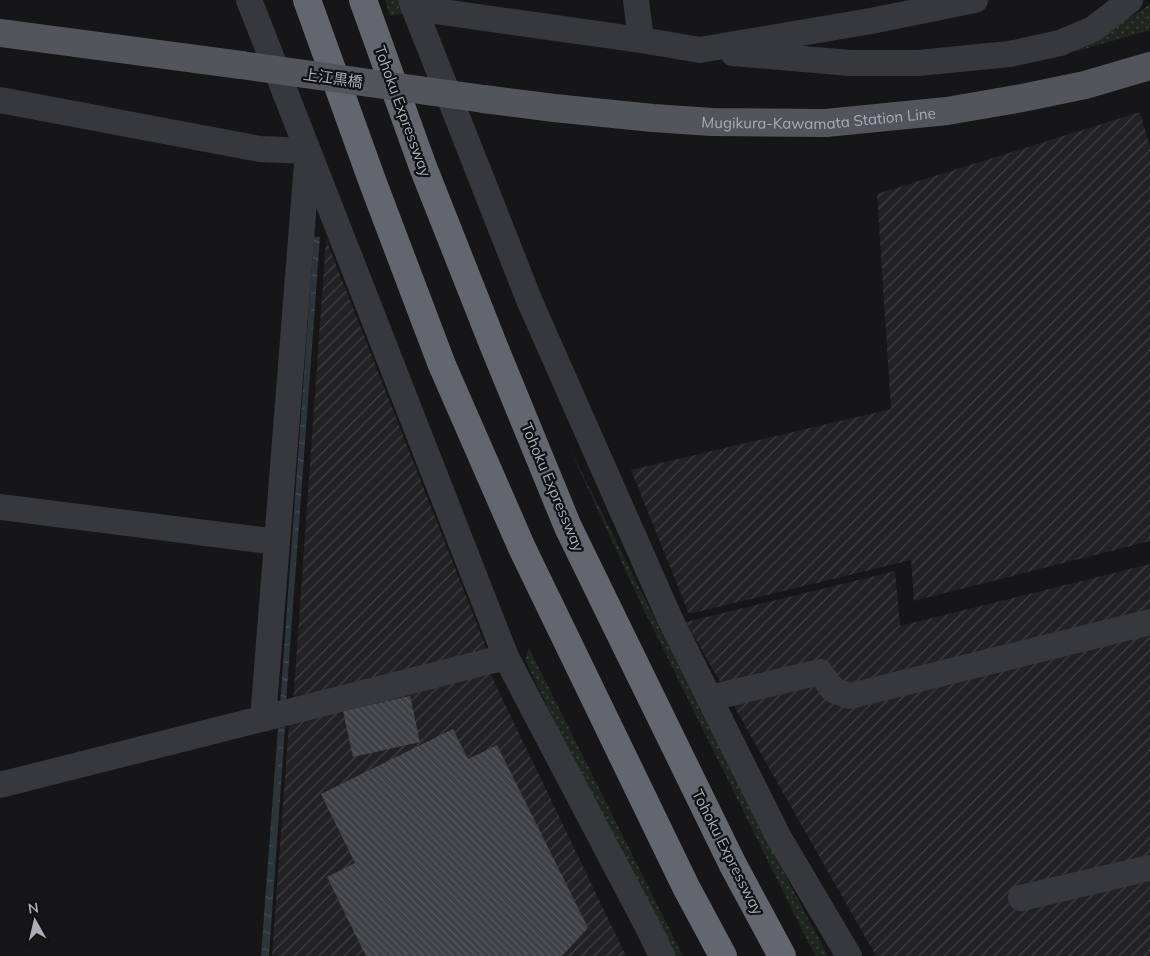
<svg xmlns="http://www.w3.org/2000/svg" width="1150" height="956" viewBox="0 0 1150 956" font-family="Mulish,'Noto Sans JP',sans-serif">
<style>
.industrial{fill:url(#industrial-furrows)}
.grass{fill:url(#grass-dots)}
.water{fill:url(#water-ripples)}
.building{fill:url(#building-back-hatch)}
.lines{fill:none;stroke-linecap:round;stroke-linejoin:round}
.minor{stroke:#37383d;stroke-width:26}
.major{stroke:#53555c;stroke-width:28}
.highway{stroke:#63666e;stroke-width:28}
.major-bridge{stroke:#53555c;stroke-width:28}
.labels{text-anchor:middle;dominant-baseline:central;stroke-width:4.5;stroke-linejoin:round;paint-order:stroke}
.street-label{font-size:15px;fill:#a8adb8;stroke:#111113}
</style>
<defs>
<pattern id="industrial-furrows" width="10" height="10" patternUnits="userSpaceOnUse" patternTransform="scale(1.25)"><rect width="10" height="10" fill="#222225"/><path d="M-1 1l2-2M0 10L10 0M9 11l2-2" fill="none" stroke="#3f3f43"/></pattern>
<pattern id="grass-dots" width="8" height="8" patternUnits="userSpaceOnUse" patternTransform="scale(1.25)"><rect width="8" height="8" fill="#1e261f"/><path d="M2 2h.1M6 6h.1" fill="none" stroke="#3c433d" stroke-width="1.8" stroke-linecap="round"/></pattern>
<pattern id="water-ripples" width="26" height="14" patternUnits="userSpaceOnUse" patternTransform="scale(1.25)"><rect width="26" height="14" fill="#2c353c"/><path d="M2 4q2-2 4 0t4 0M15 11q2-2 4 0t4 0" fill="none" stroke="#485056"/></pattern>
<pattern id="building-back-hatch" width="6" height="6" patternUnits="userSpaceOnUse" patternTransform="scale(1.25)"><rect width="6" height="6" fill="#404145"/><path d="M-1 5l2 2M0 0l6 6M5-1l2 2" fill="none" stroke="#595a5e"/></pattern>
</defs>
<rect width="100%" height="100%" fill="#161618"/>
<!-- industrial -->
<path class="industrial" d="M1140,112L1150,147V541L914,601L911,560L689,614L631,470L891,409L877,194Z
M326,239L488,652L293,704Z
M1150,564V956H876L686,622L895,571L900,626Z
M490,673L626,956H272L289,723Z"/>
<!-- grass -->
<path class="grass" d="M385,0H403L408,12L390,16Z
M1150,4V30L1074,52C1097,32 1126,22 1150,4Z
M568,445C654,616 738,788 828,956H816L807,940L641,604Z
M529,648L683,956H666L624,869L525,659Z"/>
<!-- water -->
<path class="water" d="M314,237H320L286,702L280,705Z
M285,727L269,956H261L278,728Z"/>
<!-- building -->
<path class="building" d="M410,696L420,742L353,757L343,711Z
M453,729L468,759L497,745L588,928L562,956H366L327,877L355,863L321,794Z"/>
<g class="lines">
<!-- minor -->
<path class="minor" d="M249,0L506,657L650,931L662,956
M411,0L530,302L670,619L778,836L849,956
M636,0L641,40
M414,8L641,40L700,50L871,21L975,0
M733,53L850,63H918L1010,54L1060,43L1093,29L1119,9L1130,0
M0,100L260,149L308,151L263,719
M0,507L277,542
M710,698L820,672L833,690L850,696L1150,622
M0,785L506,657
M1021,898L1150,868"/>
<!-- major -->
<g class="major">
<path d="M0,33L241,65"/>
<path id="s1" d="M484,99L554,108L653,118L712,122L826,123L947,111L1022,98L1085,85L1150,66"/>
</g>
<!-- highway -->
<path class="highway" d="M307,0L373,183L442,365L522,548L686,887L723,956
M363,0L423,167L493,344L568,527L733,865L782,956"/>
<!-- major-bridge -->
<path class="major-bridge" d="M241,65L484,99"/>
</g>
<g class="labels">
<!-- street labels -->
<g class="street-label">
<text transform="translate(333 78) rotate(8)">上江黒橋</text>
<text transform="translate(403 111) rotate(70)">Tohoku Expressway</text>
<text stroke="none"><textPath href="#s1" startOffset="336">Mugikura-Kawamata Station Line</textPath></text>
<text transform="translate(553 487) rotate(67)">Tohoku Expressway</text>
<text transform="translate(728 852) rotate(63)">Tohoku Expressway</text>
</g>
</g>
<!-- north arrow -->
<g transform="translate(35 921) rotate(352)" stroke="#111113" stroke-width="4" paint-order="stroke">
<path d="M0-4L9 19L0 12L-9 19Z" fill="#a8adb8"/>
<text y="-8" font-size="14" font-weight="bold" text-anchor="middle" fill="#a8adb8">N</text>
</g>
</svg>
